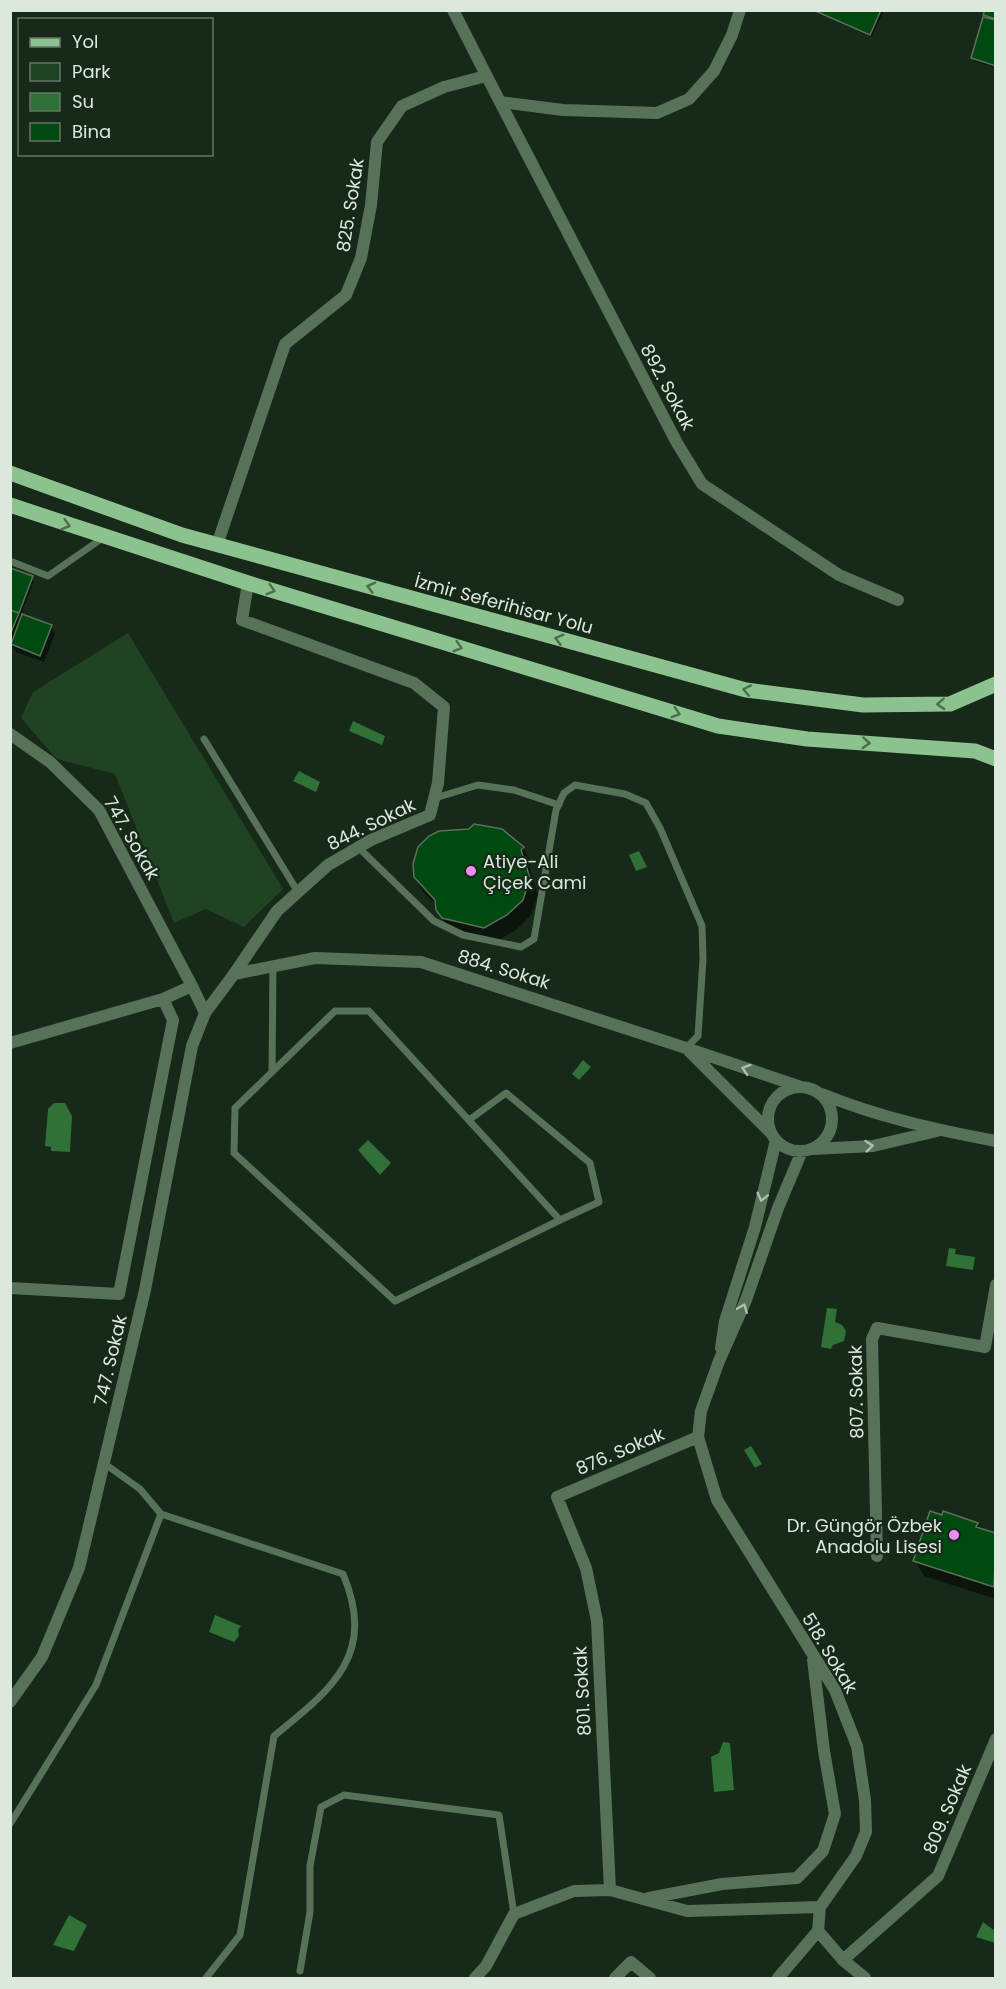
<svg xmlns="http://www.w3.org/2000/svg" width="1006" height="1989" viewBox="0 0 1006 1989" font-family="Poppins,sans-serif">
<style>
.green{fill:#204423}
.water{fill:#307137}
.shadow{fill:#0007}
.building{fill:#004910;stroke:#5c705c;stroke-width:1.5}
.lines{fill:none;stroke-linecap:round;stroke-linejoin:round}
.service{stroke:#587259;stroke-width:7}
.minor{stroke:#587259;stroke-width:12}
.tertiary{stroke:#587259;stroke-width:12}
.primary{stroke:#8bc28d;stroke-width:15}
.oneway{stroke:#4b6e4d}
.oneway2{stroke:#aebfaf}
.poi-dot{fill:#f18bf5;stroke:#172918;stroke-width:2}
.labels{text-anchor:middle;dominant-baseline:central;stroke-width:4.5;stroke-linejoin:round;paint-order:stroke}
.street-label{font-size:18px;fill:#dde8dd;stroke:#172918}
.poi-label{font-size:18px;fill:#dde8dd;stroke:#172918;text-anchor:start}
</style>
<rect width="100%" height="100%" fill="#172918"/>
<!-- green -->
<path class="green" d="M128,633L283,889L244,927L206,909L174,923L115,774L57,759L21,718L33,692Z"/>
<!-- water -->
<path class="water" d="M353,721L385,736L382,745L349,731Z
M299,771L320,782L316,792L293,781Z
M639,851L647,867L636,871L629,855Z
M583,1060L591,1067L579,1080L572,1074Z
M54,1103H65L72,1116L70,1152L51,1151V1147L45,1146L48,1109Z
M368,1140L391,1163L380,1175L358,1150Z
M949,1248L956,1249L955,1254L975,1257L973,1270L946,1266Z
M827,1308L837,1309L835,1322L842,1325L846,1331L844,1341L833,1345L831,1349L821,1347Z
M751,1446L762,1464L755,1468L744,1450Z
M215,1615L241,1626L238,1630L239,1636L234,1642L209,1632Z
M723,1742L730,1743L734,1790L714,1792L711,1757L719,1753Z
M69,1915L87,1925L74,1951L53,1945Z
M983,1922L995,1931V1943L976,1937Z"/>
<!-- shadow -->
<path class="shadow" d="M810,10H882L883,12L872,37Z
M996,10V68L974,61L972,58L988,20L985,15Z
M10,569L34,581L21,615L51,626L55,634L44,662L16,652L10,644Z
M502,830L523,848L532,863L529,866L538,895L531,915L516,930L493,943L446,925L437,906L424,893L415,877Z
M943,1517L977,1524L980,1529L996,1534V1599L924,1576L915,1561Z"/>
<!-- building -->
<path class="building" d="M813,10H881L870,35Z
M985,10H996V19L983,15Z
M983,17L996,20V66L971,58Z
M10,568L33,576L19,613L10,610Z
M10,610L19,613L10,635Z
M22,614L52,625L40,656L11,644Z
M474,824L502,829L524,847L521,850L530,878L523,900L507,915L484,928L442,918L436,910L435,900L414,877L413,864L418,847L429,836L439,831L469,829Z
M930,1511L942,1515L943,1511L978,1523L976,1527L996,1533L994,1587L913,1561Z"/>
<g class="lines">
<!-- service -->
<path class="service" d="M10,561L48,576L104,537
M204,739L298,892
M435,798L478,785L514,790L559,805
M358,847L434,921L463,935L521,947L534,939L556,810L564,793L575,785L625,794L646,803L660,828L702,926L703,959L698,1036L686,1048
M272,1072L335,1011H369L560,1220L395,1301L234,1153L235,1108L272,1072L273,966
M469,1120L506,1093L590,1163L599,1202L560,1220
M105,1464L140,1489L161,1514
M10,1824L96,1685L161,1514L343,1574C377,1655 332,1689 274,1736L240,1935L206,1978
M300,1971L310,1912V1866L321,1807L344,1795L499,1815L514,1914"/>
<!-- minor -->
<path class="minor" d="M500,102L677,443L702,484L839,575L898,600
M10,734L50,762L99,810L192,986
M234,974L277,911L328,865L371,840L430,815L438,783L444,707L414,683L242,620L248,583
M10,1043L163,999L192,986L205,1013
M686,1048L801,1087
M689,1051L770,1132
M768 1119a32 32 0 1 1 64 0a32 32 0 1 1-64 0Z
M822,1094C878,1117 937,1130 996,1141
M812,1149L873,1146L937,1131
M802,1151L778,1208L746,1300L719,1361L701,1411L698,1437L717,1500L835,1690L857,1746L865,1800L866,1832L856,1856L820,1907
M10,1288L119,1294L173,1020L163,999
M721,1348L725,1321L755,1227L776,1140
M877,1556L872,1339L877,1328L985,1347L996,1285
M610,1890L597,1621L586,1568L557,1497L698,1437
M649,1898L722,1884L797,1878L823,1851L835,1814L824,1751L813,1660
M820,1907L818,1931L843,1960L865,1978
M843,1960L938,1876L996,1739
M475,1978L486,1966L514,1914L574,1891L610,1890L687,1911L820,1907
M615,1978L631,1962L650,1978
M778,1978L818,1931"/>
<!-- tertiary -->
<path class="tertiary" d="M453,10L500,102L563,110L657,113L689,99L714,71L732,35L740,10
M217,545L285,344L346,295L361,258L371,205L377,142L402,106L444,87L486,76
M10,1702L42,1657L79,1568L145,1290L192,1046L205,1013L234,974L315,958L421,962L686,1048"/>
<!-- primary -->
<path class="primary" d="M10,473L182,535L746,690L863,705L950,704L996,684
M10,505L248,583L718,726L807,739L975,751L996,759"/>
</g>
<!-- one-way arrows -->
<defs><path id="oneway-chevron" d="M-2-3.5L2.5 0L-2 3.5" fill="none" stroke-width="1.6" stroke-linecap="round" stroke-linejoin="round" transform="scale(1.5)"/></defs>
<g class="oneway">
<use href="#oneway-chevron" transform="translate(66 525) rotate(17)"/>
<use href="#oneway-chevron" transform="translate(371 587) rotate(-165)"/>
<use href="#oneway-chevron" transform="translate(271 590) rotate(17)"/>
<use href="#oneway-chevron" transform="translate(559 639) rotate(-165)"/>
<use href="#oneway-chevron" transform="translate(458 647) rotate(17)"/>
<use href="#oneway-chevron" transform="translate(747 690) rotate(-169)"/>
<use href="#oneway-chevron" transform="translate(941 704) rotate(177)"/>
<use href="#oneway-chevron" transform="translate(676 713) rotate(17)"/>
<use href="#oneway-chevron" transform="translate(866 743) rotate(4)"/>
</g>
<g class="oneway2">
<use href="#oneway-chevron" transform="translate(746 1069) rotate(-162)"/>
<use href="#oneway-chevron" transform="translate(869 1146) rotate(-6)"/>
<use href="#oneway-chevron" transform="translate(762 1197) rotate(104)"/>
<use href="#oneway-chevron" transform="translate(743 1308) rotate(-68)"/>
</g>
<!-- markers -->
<g class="poi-dot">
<circle cx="471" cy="871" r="6"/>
<circle cx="954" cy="1535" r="6"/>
</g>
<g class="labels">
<!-- street labels -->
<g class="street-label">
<text transform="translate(350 205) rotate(-81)">825. Sokak</text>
<text transform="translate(668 387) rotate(62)">892. Sokak</text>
<text transform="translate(504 604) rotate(15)">İzmir Seferihisar Yolu</text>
<text transform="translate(371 824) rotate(-26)">844. Sokak</text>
<text transform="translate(132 838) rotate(60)">747. Sokak</text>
<text transform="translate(504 969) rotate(17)">884. Sokak</text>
<text transform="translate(110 1360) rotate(-77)">747. Sokak</text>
<text transform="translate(856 1392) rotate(-91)">807. Sokak</text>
<text transform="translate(620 1451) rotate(-23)">876. Sokak</text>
<text transform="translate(830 1653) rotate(59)">518. Sokak</text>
<text transform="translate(582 1691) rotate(-93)">801. Sokak</text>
<text transform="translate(947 1809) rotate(-67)">809. Sokak</text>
</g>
<!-- poi labels -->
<g class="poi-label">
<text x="483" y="861">Atiye-Ali<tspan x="483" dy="21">Çiçek Cami</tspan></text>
<text x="942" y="1525" text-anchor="end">Dr. Güngör Özbek<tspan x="942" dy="21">Anadolu Lisesi</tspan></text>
</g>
</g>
<!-- border -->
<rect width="1006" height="1989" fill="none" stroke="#dde8dd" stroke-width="24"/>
<!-- legend -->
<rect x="18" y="18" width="195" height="138" fill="#172918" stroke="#667567" stroke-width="1.5"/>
<rect x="30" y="38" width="30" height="9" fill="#8bc28d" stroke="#667567" stroke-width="1.5"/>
<text x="72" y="48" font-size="18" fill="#dde8dd">Yol</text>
<rect x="30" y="63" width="30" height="18" fill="#204423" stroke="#667567" stroke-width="1.5"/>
<text x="72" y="78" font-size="18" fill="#dde8dd">Park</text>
<rect x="30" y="93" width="30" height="18" fill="#307137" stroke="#667567" stroke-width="1.5"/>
<text x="72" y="108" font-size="18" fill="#dde8dd">Su</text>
<rect x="30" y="123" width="30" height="18" fill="#004910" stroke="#667567" stroke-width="1.5"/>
<text x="72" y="138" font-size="18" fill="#dde8dd">Bina</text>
</svg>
